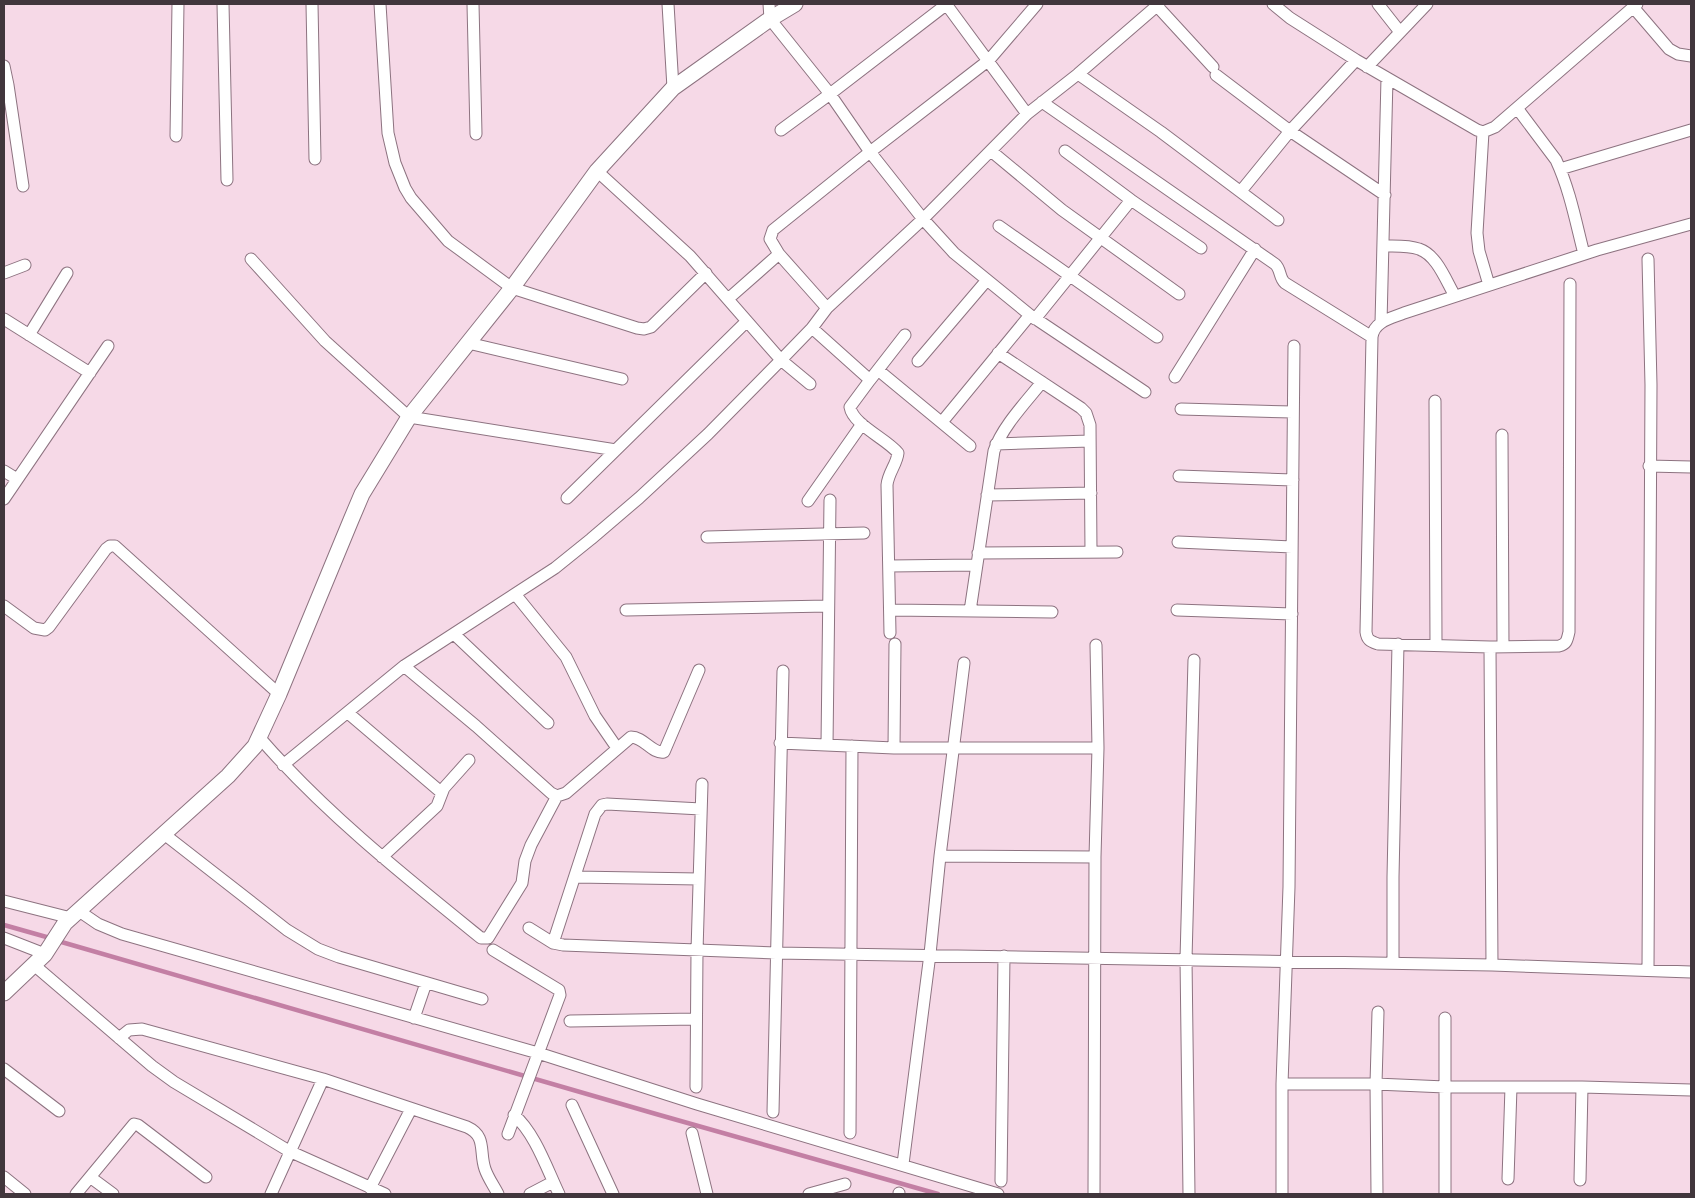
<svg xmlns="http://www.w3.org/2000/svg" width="1695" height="1198" viewBox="0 0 1695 1198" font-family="Rubik,sans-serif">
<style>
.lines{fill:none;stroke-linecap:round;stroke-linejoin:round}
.stream{stroke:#c37fa4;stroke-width:4.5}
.minor-casing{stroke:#8d7380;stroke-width:13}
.tertiary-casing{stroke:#8d7380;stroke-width:17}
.minor{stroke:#fff;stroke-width:11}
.tertiary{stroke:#fff;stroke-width:15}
</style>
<rect width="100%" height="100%" fill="#f6d9e7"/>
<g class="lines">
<!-- stream -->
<path class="stream" d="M4,925L50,938
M58,941L656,1114L938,1194"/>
<!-- minor casing -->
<g class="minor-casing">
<path id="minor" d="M223,4L227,180
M312,4L315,159
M380,4L388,133L395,163L405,188L411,198L448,241L512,288L637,328L644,329L651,327L706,273
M473,4L476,134
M668,4L673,88
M769,4L770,19L830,94L870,152L923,219L954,253L1030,315L1145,392
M946,4L1027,114
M1273,4L1290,18L1356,60L1477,130L1483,132L1495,127L1637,4
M1378,4L1400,32
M1157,6L1213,67
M1633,7L1669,49L1678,54L1691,56
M4,66L8,85L23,186
M1367,67L1427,4
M1078,74L1161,132L1278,220
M1216,75L1290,131L1385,195
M1042,102L1275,264C1281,269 1279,278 1285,283L1372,337
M1517,108L1556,160C1570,190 1576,223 1584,254
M781,130L830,94L947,4
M1483,132L1477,233L1479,251L1489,285
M176,136L178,4
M991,151L1062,210L1179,294
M1065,151L1131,200L1201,248
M1560,169L1691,130
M1241,191L1290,131L1356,60
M999,226L1157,337
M1383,246C1395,246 1408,245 1419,249C1437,255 1446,281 1455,296
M251,259L325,341L409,417L616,450
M4,273L25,265
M1570,284L1569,632C1567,640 1567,644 1559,646L1490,647L1378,644C1370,641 1367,640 1366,632L1372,337C1374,321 1392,318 1404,313L1597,250L1691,224
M728,299L779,254
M827,308L779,254L770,239L773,230L870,152L989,60L1037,4
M4,319L90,373
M1035,319L1131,200
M1381,323L1387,78
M812,328L870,380
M29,335L67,273
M468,343L622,379
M998,353L1081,408L1086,413L1090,425L1091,552
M918,361L987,280
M878,370L970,446
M1175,377L1255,249
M810,384L781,360L812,328L827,308L923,219L1027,114L1078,74L1159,4
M1435,401L1436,645
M1181,409L1293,412
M942,422L1030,315
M1502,435L1503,647
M996,444L1090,441
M1649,466L1691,467
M4,471L17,479
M1179,476L1293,480
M987,495L1091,493
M567,498L747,321
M4,499L108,346
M808,501L862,424
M707,537L864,533
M1178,542L1292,547
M978,553L1117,552
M889,566L976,565
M515,594L566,657L595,716L617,748
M4,606L34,628L45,630L49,627L106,549L110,546H115L279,694
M626,610L828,606
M890,610L1052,612
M1177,610L1292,614
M970,611L994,451C1002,427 1026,402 1042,382
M890,633L887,485C888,473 897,464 898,453C887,439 853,425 850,407L870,380L905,335
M454,634L548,723
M1490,647L1492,965
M404,666L476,726L551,793L557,796L566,793L631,737C644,737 652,754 664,752L699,670
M348,713L442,793
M259,737C324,812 403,875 481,938H488L522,883L525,861L531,845L557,796
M780,743L894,748H1098
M827,745L830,500
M894,748L895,644
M283,765L404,666L555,568L591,539L639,498L708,434L781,360L690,256L597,171
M164,834L287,930L318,949L339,957L482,999
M940,856L1095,857
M382,857L437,806L444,788L469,760
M575,877L699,879
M4,901L71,918
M79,911L98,924L122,934L538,1053L697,1104L998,1194
M529,928L553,943L563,945L776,953L1492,965L1691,972
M4,938L45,954
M553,943L595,814L602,805L607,804L701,809
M493,950L559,990L560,995L508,1134
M1393,963V877L1398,644
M34,965L152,1066L174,1082L289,1151L385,1194
M1648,970L1651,385L1648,259
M414,1018L426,983
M570,1021L696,1019
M119,1038L129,1030L142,1029L323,1079L467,1127C487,1136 479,1152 485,1169C488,1178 494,1186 498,1194
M4,1069L59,1111
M1282,1084H1376L1445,1087H1582L1691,1090
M696,1087L697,951L702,784
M572,1105L613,1194
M773,1112L783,671
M514,1115C535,1133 547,1169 559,1194
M692,1133L707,1194
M850,1133L852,746
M903,1164L930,954L940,856L964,663
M4,1177L25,1194
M90,1177L113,1194
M1508,1179L1511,1087
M1580,1180L1582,1087
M1001,1181L1004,956
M370,1188L411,1109
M76,1194L134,1124L138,1125L206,1177
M271,1194L323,1079
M530,1194L553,1182
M809,1194L845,1184
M899,1194V1193
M1094,1194L1095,857L1098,748L1096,645
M1189,1194L1186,959L1194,660
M1282,1194V1084L1289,887L1294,346
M1377,1194L1376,1084L1378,1012
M1445,1194V1018"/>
</g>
<!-- tertiary casing -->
<g class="tertiary-casing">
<path id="tertiary" d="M4,993L45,954L65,923L228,776L255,746L279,694L351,520L362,494L409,417L512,288L597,171L673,88L770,19L795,4"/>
</g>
<!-- minor -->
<use href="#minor" class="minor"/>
<!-- tertiary -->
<use href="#tertiary" class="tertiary"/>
</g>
<!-- border -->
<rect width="1695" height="1198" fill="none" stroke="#41363c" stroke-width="10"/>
</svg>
